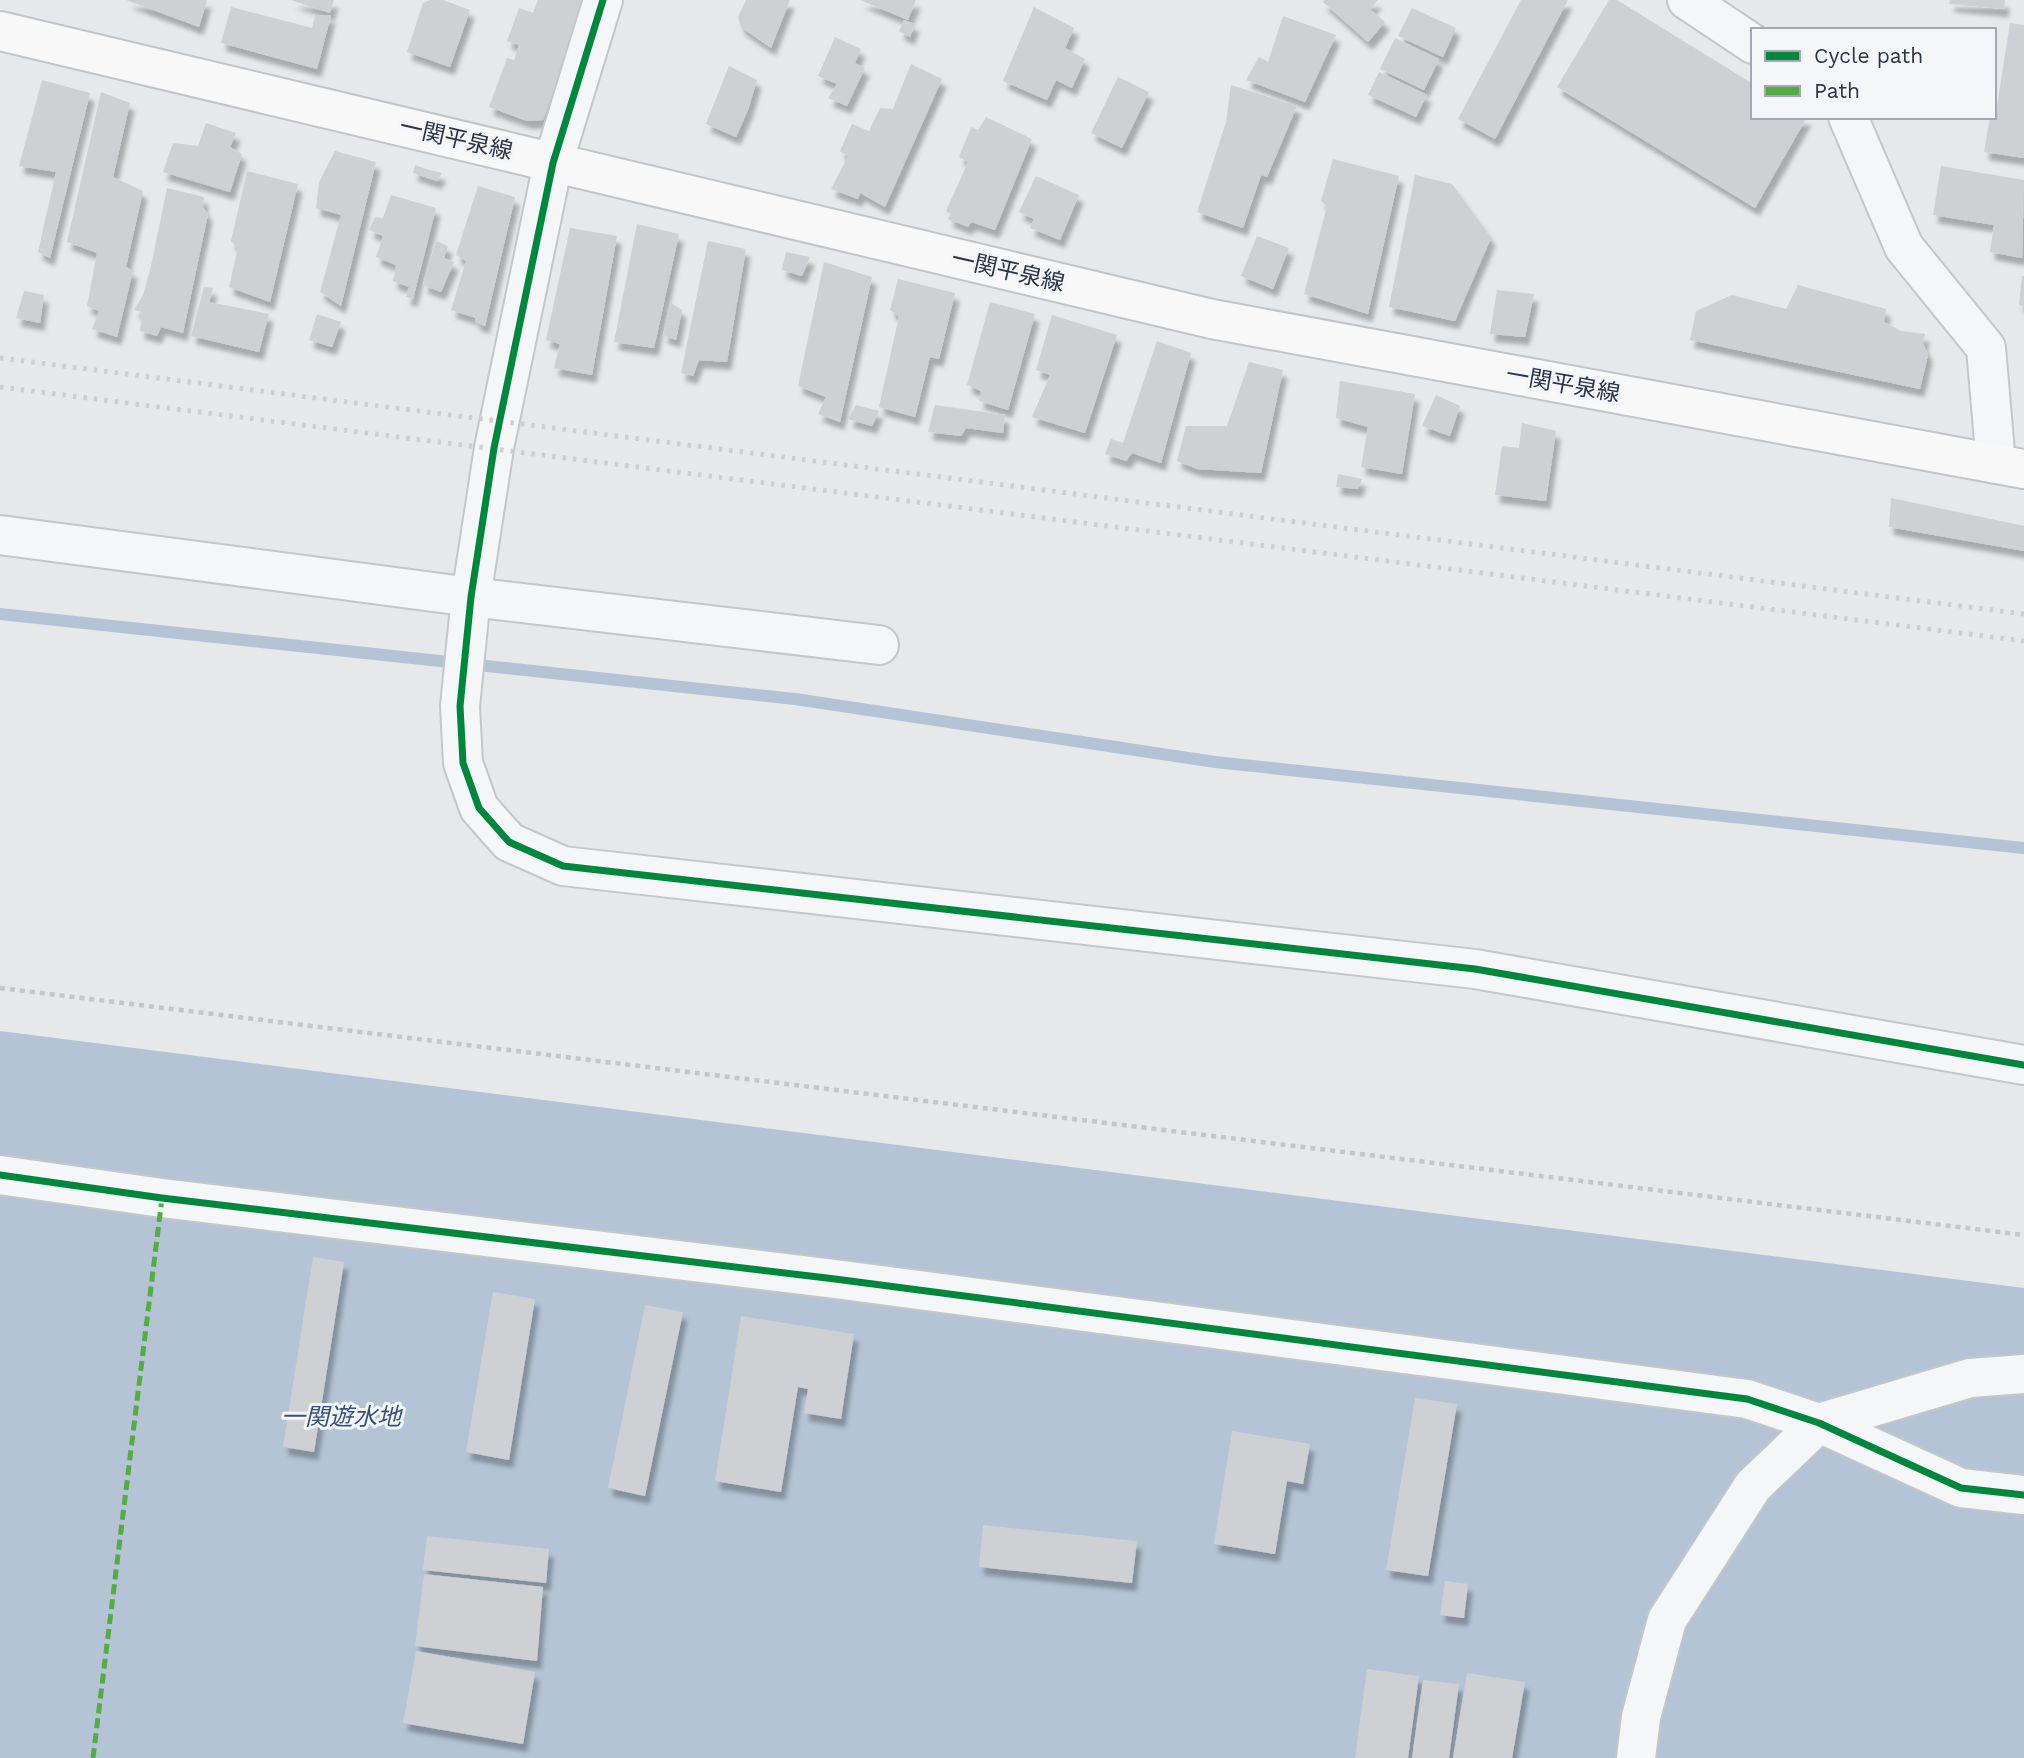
<svg xmlns="http://www.w3.org/2000/svg" width="2024" height="1758" viewBox="0 0 2024 1758" font-family="'Work Sans','Noto Sans JP',sans-serif">
<style>
.water{fill:#b4c4d5}
.lines{fill:none;stroke-linecap:round;stroke-linejoin:round}
.stream{stroke:#b4c4d5;stroke-width:12}
.building{fill:#ced0d3;filter:url(#shadow)}
.minor-casing{stroke:#c4c6c8;stroke-width:42}
.major-casing{stroke:#c2c5c8;stroke-width:42}
.path{stroke:#c5c6ca;stroke-width:4.5;stroke-dasharray:5 5;stroke-linecap:butt}
.minor{stroke:#f5f6f7;stroke-width:38}
.major{stroke:#f8f8f8;stroke-width:38}
.rail{stroke:#cecfd2;stroke-width:5;stroke-dasharray:3.5 7;stroke-linecap:butt}
.quiet{stroke:#54ac47;stroke-width:5;stroke-dasharray:10 5;stroke-linecap:butt}
.cycleway-casing{stroke:#f4f6f9;stroke-width:11}
.cycleway{stroke:#00873e;stroke-width:7}
.labels{text-anchor:middle;dominant-baseline:central;stroke-width:6;stroke-linejoin:round;paint-order:stroke}
.street-label{font-size:23px;fill:#2b3445;stroke:#f4f6f9}
.water-label{font-size:24px;font-style:italic;fill:#34527a;stroke:#f4f6f9}
</style>
<defs>
<filter id="shadow"><feDropShadow dx="4.5" dy="8" stdDeviation="2" flood-color="#0004"/></filter>
</defs>
<rect width="100%" height="100%" fill="#e6e8ea"/>
<!-- water -->
<path class="water" d="M0,1031L2024,1288V1758H0Z"/>
<g class="lines">
<!-- stream -->
<path class="stream" d="M0,614L795,699L1215,762L2024,848"/>
</g>
<!-- building -->
<path class="building" d="M126,0H207L199,27Z
M291,0H334L330,13Z
M430,0H443L470,10L450,67L407,52L423,3Z
M538,0H587L543,120L527,121L489,107L507,58L514,60L519,45L507,41L519,8L533,13Z
M746,0H790L771,48L741,27L738,17Z
M860,0H916L908,20Z
M1324,0H1378L1370,9L1385,22L1368,42L1323,2Z
M1521,0H1568L1495,139L1458,119Z
M1609,0H1617L1753,84V117H1807L1755,208L1557,87Z
M1950,0H2005L2004,9L1949,4Z
M231,7L312,28L315,15H331L317,69L221,43Z
M1034,7L1074,28L1065,48L1085,59L1072,88L1056,80L1047,100L1003,81Z
M1412,8L1456,28L1443,57L1398,36Z
M1283,16L1336,35L1305,102L1246,80L1259,57L1268,62Z
M904,20L915,24L910,37L899,31Z
M2010,23L2024,25V158L1984,152L1990,117H1994L1996,112Z
M835,37L861,49L855,63L865,68L847,106L828,98L837,84L818,76Z
M1395,38L1439,59L1424,90L1380,69Z
M911,64L942,79L885,207L860,193L858,199L831,189L848,156L840,151L852,124L869,131L880,108L893,109Z
M729,66L757,80L748,110L736,137L706,124Z
M1379,72L1427,95L1416,117L1368,95Z
M1118,77L1149,92L1122,148L1091,133Z
M42,80L90,93L50,258L38,252L56,172L19,166Z
M1231,85L1297,106L1267,177L1261,175L1243,228L1197,212L1226,122Z
M101,92L130,103L113,177L143,191L126,267L133,271L117,337L92,329L99,311L87,306L97,253L67,242Z
M986,117L1032,139L995,230L971,222L968,227L948,219L951,214L946,211L968,162L959,157L971,127L978,130Z
M206,123L236,133L230,147L242,154L230,192L163,172L173,143L198,146Z
M335,151L376,162L341,306L320,292L341,215L316,208L319,182Z
M1333,159L1399,176L1368,314L1304,294L1327,206L1321,201Z
M415,165L426,169L442,173L437,181L413,173Z
M1941,166L2024,180L2022,258L1990,252L1994,225L1933,215Z
M247,171L298,184L270,302L229,287L238,248L231,241Z
M1415,175L1452,184L1491,238L1455,321L1389,307Z
M1036,176L1079,195L1060,240L1030,228L1034,219L1019,212Z
M478,186L515,197L485,326L475,322L476,318L451,310L466,261L456,255Z
M167,188L204,197L203,207L208,214L183,333L161,327L157,336L140,331L142,312L134,310L143,295L151,266Z
M391,195L436,208L413,299L406,297L409,287L393,281L396,265L376,257L383,236L369,230L375,217L383,218Z
M637,224L679,234L654,348L614,342Z
M570,228L617,236L592,375L554,368L560,344L546,340Z
M1257,236L1289,248L1273,289L1241,276Z
M436,241L448,246L444,258L454,262L441,292L423,285Z
M708,241L746,249L727,362L699,360L693,376L681,373Z
M786,252L810,257L802,276L782,270Z
M824,262L872,277L840,422L818,414L826,397L798,386Z
M2022,276H2024V306L2019,305Z
M898,279L955,293L939,359L930,357L915,417L879,407L899,316L890,310Z
M1798,285L1886,309L1884,322L1901,331L1925,334L1923,343L1928,355L1920,389L1690,340L1696,311L1732,295L1786,309Z
M204,287L213,288L209,302L269,314L259,352L191,336Z
M1497,290L1534,294L1525,337L1490,334Z
M24,291L44,295L40,323L16,318Z
M990,302L1035,314L1008,410L979,401L981,391L967,385Z
M671,303L682,310L676,340L663,335Z
M317,314L341,322L332,347L309,340Z
M1052,315L1117,335L1085,433L1032,417L1050,375L1036,370Z
M1157,341L1191,353L1161,463L1132,453L1126,461L1105,454L1111,439L1123,443Z
M1249,362L1283,370L1261,473L1197,469L1177,461L1186,426H1227Z
M1340,381L1415,394L1402,474L1361,467L1368,427L1336,418Z
M1436,395L1460,406L1450,436L1422,426Z
M856,405L879,411L872,426L848,419Z
M935,405L1005,415L1003,433L966,428L961,436L928,432Z
M1522,423L1556,431L1546,501L1495,495L1502,446L1519,448Z
M1338,474L1362,479L1358,489L1336,487Z
M1891,498L2024,526V551L1889,527Z
M313,1257L344,1262L314,1452L283,1447Z
M493,1292L535,1299L509,1460L466,1452Z
M645,1305L683,1312L645,1496L608,1488Z
M741,1316L854,1334L841,1419L804,1413L808,1389L798,1387L781,1492L715,1481Z
M1415,1398L1457,1404L1428,1576L1386,1570Z
M1232,1431L1310,1444L1303,1484L1287,1481L1275,1554L1214,1544Z
M983,1525L1137,1541L1132,1583L979,1567Z
M427,1536L549,1549L546,1583L423,1570Z
M424,1574L543,1587L537,1661L415,1646Z
M1445,1581L1468,1584L1464,1618L1440,1615Z
M416,1651L535,1672L523,1744L403,1723Z
M1367,1669L1419,1676L1408,1758H1355Z
M1467,1673L1525,1682L1512,1758H1453Z
M1423,1680L1459,1684L1449,1758H1412Z"/>
<g class="lines">
<!-- minor casing -->
<g class="minor-casing">
<path id="minor" d="M603,0L553,163L494,448L471,597L460,706L463,763L479,808L509,842L563,866L1475,969L2024,1065
M1687,0L1753,44
M1848,117L1904,247L1986,348L1996,464
M0,535L471,597L879,645
M0,1175L162,1198L835,1279L1747,1399L1819,1423L1961,1488L2024,1495
M1636,1758L1641,1717L1667,1620L1753,1486L1819,1423L1970,1378L2024,1374"/>
</g>
<!-- major casing -->
<g class="major-casing">
<path id="major" d="M0,31L1212,319L2024,469"/>
</g>
<!-- path -->
<path class="path" d="M0,988L2024,1235"/>
<!-- minor -->
<use href="#minor" class="minor"/>
<!-- major -->
<use href="#major" class="major"/>
<!-- rail -->
<path class="rail" d="M0,358L2024,614
M0,387L2024,641"/>
<!-- quiet -->
<path class="quiet" d="M93,1758L162,1198"/>
<!-- cycleway casing -->
<g class="cycleway-casing">
<path id="cycleway" d="M603,0L553,163L494,448L471,597L460,706L463,763L479,808L509,842L563,866L1475,969L2024,1065
M0,1175L162,1198L835,1279L1747,1399L1819,1423L1961,1488L2024,1495"/>
</g>
<!-- cycleway -->
<use href="#cycleway" class="cycleway"/>
</g>
<g class="labels">
<!-- street labels -->
<g class="street-label">
<text transform="translate(456 139) rotate(13)">一関平泉線</text>
<text transform="translate(1008 271) rotate(13)">一関平泉線</text>
<text transform="translate(1563 384) rotate(10)">一関平泉線</text>
</g>
<!-- water labels -->
<g class="water-label">
<text x="341" y="1417">一関遊水地</text>
</g>
</g>
<!-- legend -->
<rect x="1751" y="28" width="245" height="91" fill="#f4f6f9" stroke="#a4a8b1" stroke-width="2"/>
<rect x="1765" y="51" width="35" height="10" fill="#00873e" stroke="#a4a8b1" stroke-width="2"/>
<text x="1814" y="63" font-size="21" fill="#2b3445">Cycle path</text>
<rect x="1765" y="86" width="35" height="10" fill="#54ac47" stroke="#a4a8b1" stroke-width="2"/>
<text x="1814" y="98" font-size="21" fill="#2b3445">Path</text>
</svg>
